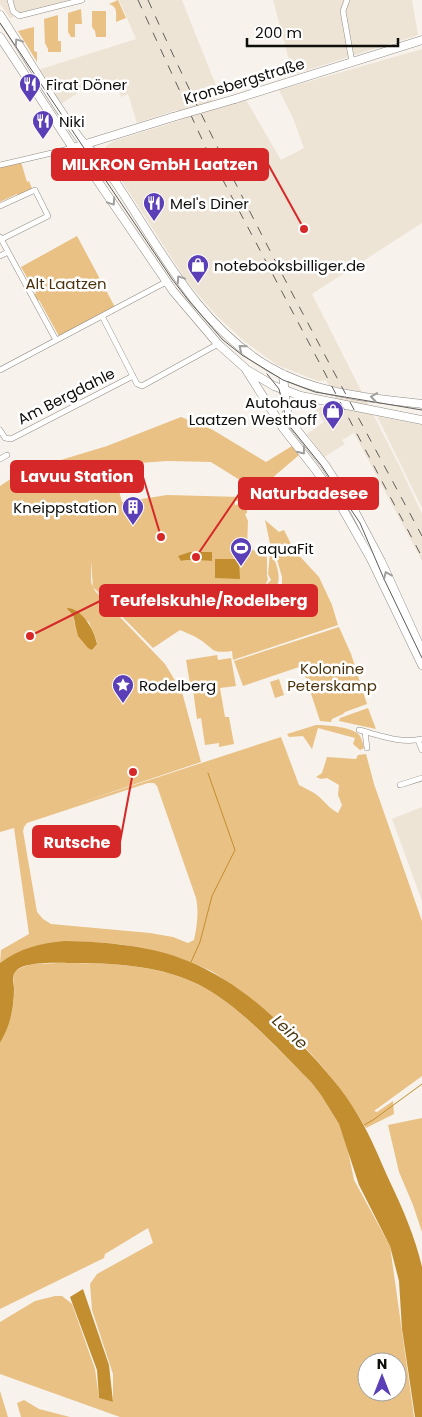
<svg xmlns="http://www.w3.org/2000/svg" width="422" height="1417" viewBox="0 0 422 1417" font-family="Poppins,sans-serif">
<style>
.built{fill:#eee4d6}
.green{fill:#e9c185;fill-rule:evenodd}
.water{fill:#c38e2f}
.lines{fill:none;stroke-linecap:round;stroke-linejoin:round}
.stream{stroke:#c38e2f;stroke-width:1}
.street-casing{stroke:#918c85;stroke-width:6}
.secondary-casing{stroke:#918c85;stroke-width:9}
.street{stroke:#fff;stroke-width:5}
.secondary{stroke:#fff;stroke-width:8}
.tram{stroke:#605d59;stroke-width:1}
.rail{stroke:#605d59;stroke-width:1;stroke-dasharray:9 9;stroke-linecap:butt}
.secondary-bridge-casing{stroke:#918c85;stroke-width:9;stroke-linecap:butt}
.secondary-bridge{stroke:#fff;stroke-width:8}
.oneway{stroke:#9f9f9d}
.labels{text-anchor:middle;dominant-baseline:central;stroke-width:5;stroke-linejoin:round;paint-order:stroke}
.street-label{font-size:15px;fill:#0f0e0b;stroke:#fff}
.poi-label{font-size:15px;fill:#0f0e0b;stroke:#fff;text-anchor:start}
.park-label{font-size:15px;fill:#4b340d;stroke:#fff}
.water-label{font-size:16px;font-style:italic;fill:#4d3710;stroke:#fff}
.leader{fill:none;stroke:#d62828;stroke-width:2}
.callout-dot{fill:#d62828;stroke:#fff;stroke-width:2}
.callout{fill:#d62828;stroke:#d62828;stroke-width:2}
.callout-label{font-size:16px;text-anchor:middle;font-weight:bold;fill:#fff}
</style>
<rect width="100%" height="100%" fill="#f7f2eb"/>
<!-- built -->
<path class="built" d="M0,0H69L10,18L0,4Z
M119,0H182L219,93L220,96L212,99L217,109L246,100L281,160L304,148L293,118L279,90L422,49V223L312,294L401,469L422,514V561L354,433L342,440L345,444L324,457L307,434L324,422L315,410L321,407L342,410L326,380L318,381L277,365L244,341L216,315L181,275L182,274L105,155L104,151L106,146L114,141L181,120L177,110L137,123L128,94L121,97L116,80L92,88L90,85L61,104L38,70L136,39Z
M273,0H412L418,35L292,75L290,63Z
M377,416L422,425V508Z
M422,807V901L392,819Z"/>
<!-- green -->
<path class="green" d="M118,0L126,18L116,22C116,13 118,7 109,4Z
M81,9L82,24H75V37H71L68,32V13Z
M92,11H106V37H96L95,31L92,27Z
M58,15V41H61V52H48V49L45,43L44,19Z
M34,27V51L37,52V62L18,31Z
M21,162L27,182L29,181L33,191L18,197L17,194L0,202V167Z
M77,236L116,309L60,338L39,300L35,302L32,296L36,293L21,267Z
M181,417L213,430L266,462L292,446L299,455L257,491L211,462L167,461L112,465L122,502L167,495L242,497V501H235V505L241,504L243,509L247,507V513L245,514L248,521L247,547L257,552L267,553V576L268,579L266,584L267,599L275,596L282,589V577L276,556L271,548L265,520L279,532L284,530L294,550L319,577L332,605L338,625L233,660L232,651C210,654 215,649 199,639C193,635 186,633 180,630L153,648L93,587L91,561V582L95,591L165,664L182,692L201,762L73,805L281,737L299,785C304,788 312,791 317,795C324,801 330,809 338,813L342,805L338,795L339,785L327,778L321,779L316,777L322,773L327,757L356,759L358,755L366,754L374,784L422,921V1076L374,1111L377,1112L393,1101L394,1114L366,1128C334,1074 290,1026 239,990C230,984 220,976 211,971C174,953 131,943 90,942C57,941 27,943 0,963L1,950L29,934L14,828L0,832V486L21,472L107,446ZM68,610L89,622C91,630 96,635 97,643L92,650L74,622L73,615ZM148,783H154L157,786L196,898C199,912 197,926 194,940L188,943L173,937L150,933L51,924L43,919L37,912L23,831L24,827L27,823Z
M270,552C279,566 285,588 267,596V584L271,580L268,574Z
M339,627L351,654L367,704L345,712L343,714L332,719L331,722L320,721L302,666L243,686L234,661Z
M217,655L218,660L231,658L236,686L220,688L225,717H229L234,744L219,747V743L205,745L201,718L197,719L193,690H191L186,660Z
M279,679L284,695L275,698L270,682Z
M368,708L376,729L339,721L340,718Z
M316,725C326,725 355,727 360,736C362,739 363,745 364,748L360,750L353,744L355,738L318,728L312,749L303,736L289,737L287,734Z
M58,963C104,963 150,963 193,982C234,999 279,1051 311,1082L321,1095L339,1124L347,1146L354,1180L390,1246L414,1417H120L0,1374V1322L35,1301L55,1296H62L72,1304L95,1369L99,1398L113,1402V1374L92,1310L90,1284L97,1274L153,1243L148,1228L105,1254L104,1258L0,1309V1043C10,1025 15,1007 14,986C14,979 11,973 19,969C30,962 46,964 58,963ZM367,1362H397V1392H367Z
M422,1118V1232L413,1205L399,1172L388,1125Z
M0,1391L8,1417H0Z
M24,1400L39,1409L70,1417H21L17,1403Z"/>
<!-- water -->
<path class="water" d="M190,552H212V561C205,561 185,559 181,561L178,556Z
M215,559H239L240,579L215,578Z
M67,608C82,608 95,631 97,644L92,650L88,648L78,636L73,615L68,610Z
M65,941C106,942 149,945 188,961C232,979 267,1009 300,1043C322,1066 343,1089 359,1117C371,1137 380,1160 390,1182C403,1209 415,1237 422,1267V1417H415L402,1329L399,1281L390,1246L359,1185L339,1124L321,1095L311,1082C279,1050 235,1000 193,982C155,965 112,963 71,963C58,963 25,961 16,971C11,976 14,983 14,989C14,1009 10,1026 0,1043V963C20,948 40,943 65,941Z
M83,1289L109,1365L113,1402L99,1398L97,1370L70,1297Z"/>
<g class="lines">
<!-- stream -->
<path class="stream" d="M191,962L200,942L212,896L235,850L208,773
M364,1125L373,1120L422,1084"/>
<!-- street casing -->
<g class="street-casing">
<path id="street" d="M10,0L13,11L19,16L82,0
M347,0L343,11L352,62
M0,165L73,148
M0,206L35,190L48,216L2,239
M0,237L56,340
M0,256L8,252
M102,316L137,384L142,386L218,344
M0,370L166,282
M0,430L5,438L11,439L133,376
M0,459L7,455
M359,730C379,735 401,744 422,739
M365,732L367,748
M418,740L422,750
M400,785L422,778"/>
</g>
<!-- secondary casing -->
<g class="secondary-casing">
<path id="secondary" d="M0,15C26,55 50,97 78,136C85,146 96,154 103,164C154,235 191,321 269,367C315,394 371,398 422,404
M0,37L73,148L84,161L173,291L218,344L245,368L283,428L315,469L341,506L371,559L422,665
M235,99L422,40
M73,148L173,117
M249,371L274,386L301,396L422,420
M283,374L286,409L292,424L325,465L354,510L381,561L422,651"/>
</g>
<!-- street -->
<use href="#street" class="street"/>
<!-- secondary -->
<use href="#secondary" class="secondary"/>
<!-- tram -->
<path class="tram" d="M0,23L172,279L189,301L223,340L242,355L283,380L315,392L422,410
M267,374L279,389L287,423L321,465L360,523L384,579L422,658"/>
<!-- rail -->
<path class="rail" d="M138,0L206,148L422,557
M148,0C230,183 327,359 422,536"/>
<!-- secondary-bridge casing -->
<g class="secondary-bridge-casing">
<path id="secondary-bridge" d="M173,117L235,99"/>
</g>
<!-- secondary-bridge -->
<use href="#secondary-bridge" class="secondary-bridge"/>
</g>
<!-- one-way arrows -->
<defs><path id="oneway-chevron" d="M-2-3.5L2.5 0L-2 3.5" fill="none" stroke-width="1.6" stroke-linecap="round" stroke-linejoin="round" transform="scale(1.25)"/></defs>
<g class="oneway">
<use href="#oneway-chevron" transform="translate(18 42) rotate(-124)"/>
<use href="#oneway-chevron" transform="translate(112 202) rotate(56)"/>
<use href="#oneway-chevron" transform="translate(180 279) rotate(-124)"/>
<use href="#oneway-chevron" transform="translate(242 348) rotate(-141)"/>
<use href="#oneway-chevron" transform="translate(374 397) rotate(-172)"/>
<use href="#oneway-chevron" transform="translate(302 451) rotate(52)"/>
<use href="#oneway-chevron" transform="translate(387 575) rotate(-113)"/>
</g>
<!-- icons -->
<defs>
<g id="restaurant-pin" transform="scale(1.125)"><path d="M0 17L-7.5 6A9.5 9.5 0 1 1 7.5 6Z" fill="#5a3fb7" stroke="#fff"/><path d="M-5-6h1v4h1v-4h1v4h1v-4h1v5L-1.5 .5V6h-2V.5L-5-1ZM5-6V6H3V1.5H1.5Q1.5-4 5-6Z" fill="#fff"/></g>
<g id="shop-pin" transform="scale(1.125)"><path d="M0 17L-7.5 6A9.5 9.5 0 1 1 7.5 6Z" fill="#5a3fb7" stroke="#fff"/><path d="M-5-2.5h2.3a2.7 3.5 0 0 1 5.4 0H5L5.5 6h-11ZM-1.5-2.5h3a1.5 2.3 0 0 0-3 0Z" fill="#fff"/></g>
<g id="building-pin" transform="scale(1.125)"><path d="M0 17L-7.5 6A9.5 9.5 0 1 1 7.5 6Z" fill="#5a3fb7" stroke="#fff"/><path d="M-4-6H4V6H1V3H-1V6H-4ZM-2.5-4.3h1.7v1.8h-1.7ZM.8-4.3h1.7v1.8H.8ZM-2.5-1h1.7V.8h-1.7ZM.8-1h1.7V.8H.8Z" fill="#fff"/></g>
<g id="stadium-pin" transform="scale(1.125)"><path d="M0 17L-7.5 6A9.5 9.5 0 1 1 7.5 6Z" fill="#5a3fb7" stroke="#fff"/><path d="M0-5a6.5 5 0 1 0 0 10a6.5 5 0 1 0 0-10ZM-3.5-1.8h7v3.6h-7Z" fill="#fff"/></g>
<g id="sight-pin" transform="scale(1.125)"><path d="M0 17L-7.5 6A9.5 9.5 0 1 1 7.5 6Z" fill="#5a3fb7" stroke="#fff"/><path d="M0-6L1.8-2.2L6-1.7L2.9 1.2L3.7 5.4L0 3.3L-3.7 5.4L-2.9 1.2L-6-1.7L-1.8-2.2Z" fill="#fff"/></g>
</defs>
<g fill-rule="evenodd">
<use href="#restaurant-pin" x="30" y="84"/>
<use href="#restaurant-pin" x="43" y="121"/>
<use href="#restaurant-pin" x="154" y="203"/>
<use href="#shop-pin" x="198" y="265"/>
<use href="#shop-pin" x="333" y="411"/>
<use href="#building-pin" x="133" y="507"/>
<use href="#stadium-pin" x="241" y="548"/>
<use href="#sight-pin" x="123" y="685"/>
</g>
<g class="labels">
<!-- street labels -->
<g class="street-label">
<text transform="translate(244 81) rotate(-17)">Kronsbergstraße</text>
<text transform="translate(66 396) rotate(-27)">Am Bergdahle</text>
</g>
<!-- poi labels -->
<g class="poi-label">
<text x="46" y="84">Firat Döner</text>
<text x="59" y="121">Niki</text>
<text x="170" y="203">Mel's Diner</text>
<text x="214" y="265">notebooksbilliger.de</text>
<text x="317" y="402" text-anchor="end">Autohaus<tspan x="317" dy="17">Laatzen Westhoff</tspan></text>
<text x="117" y="507" text-anchor="end">Kneippstation</text>
<text x="257" y="548">aquaFit</text>
<text x="139" y="685">Rodelberg</text>
</g>
<!-- park labels -->
<g class="park-label">
<text x="66" y="283">Alt Laatzen</text>
<text x="332" y="668">Kolonine<tspan x="332" dy="17">Peterskamp</tspan></text>
</g>
<!-- water labels -->
<g class="water-label">
<text transform="translate(290 1032) rotate(43)">Leine</text>
</g>
</g>
<!-- callouts -->
<path class="leader" d="M304 229L268 164M161 537L143 477M196 557L239 494M30 636L100 601M133 772L120 842"/>
<g class="callout-dot">
<circle cx="304" cy="229" r="5"/>
<circle cx="161" cy="537" r="5"/>
<circle cx="196" cy="557" r="5"/>
<circle cx="30" cy="636" r="5"/>
<circle cx="133" cy="772" r="5"/>
</g>
<g class="callout">
<rect x="52" y="149" width="216" height="31" rx="5"/>
<rect x="11" y="461" width="132" height="31" rx="5"/>
<rect x="239" y="478" width="139" height="31" rx="5"/>
<rect x="100" y="585" width="217" height="31" rx="5"/>
<rect x="33" y="826" width="87" height="31" rx="5"/>
</g>
<g class="callout-label">
<text x="160" y="170">MILKRON GmbH Laatzen</text>
<text x="77" y="482">Lavuu Station</text>
<text x="309" y="499">Naturbadesee</text>
<text x="209" y="606">Teufelskuhle/Rodelberg</text>
<text x="77" y="848">Rutsche</text>
</g>
<!-- north arrow -->
<g transform="translate(382 1377)"><circle r="24" fill="#ffffff" stroke="#9f9f9d"/>
<path d="M0-4L9 19L0 12L-9 19Z" fill="#5a3fb7"/>
<text y="-8" font-size="14" font-weight="bold" text-anchor="middle" fill="#0f0e0b">N</text>
</g>
<!-- scale -->
<path d="M247 38v8h151v-8" fill="none" stroke="#0f0e0b" stroke-width="2.5"/>
<text x="255" y="38" font-size="15" fill="#0f0e0b" stroke="#ffffff" stroke-width="4" paint-order="stroke">200 m</text>
</svg>
